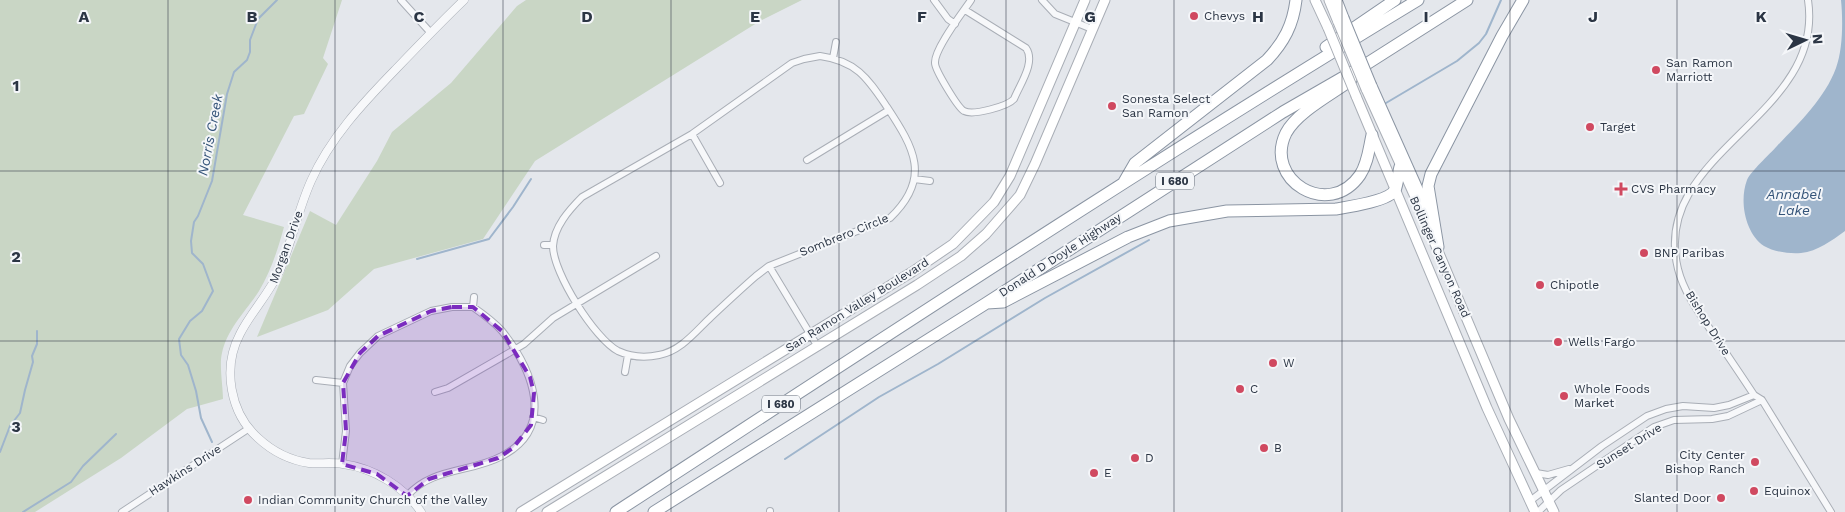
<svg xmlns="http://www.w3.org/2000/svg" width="1845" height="512" viewBox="0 0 1845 512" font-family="'Work Sans',sans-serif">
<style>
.green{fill:#c9d6c5}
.water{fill:#9fb5cc}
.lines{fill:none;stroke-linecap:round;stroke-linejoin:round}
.stream{stroke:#9fb5cc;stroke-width:2}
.minor-casing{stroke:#a9aeb6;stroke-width:8}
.tertiary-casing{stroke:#a9aeb6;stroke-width:9}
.secondary-casing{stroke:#a9aeb6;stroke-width:11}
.motorway-casing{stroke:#8b95a3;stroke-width:13}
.minor{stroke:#f7f8fa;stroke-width:6}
.tertiary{stroke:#f7f8fa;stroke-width:8}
.secondary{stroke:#fff;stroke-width:9}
.motorway{stroke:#fff;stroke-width:11}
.secondary-bridge-casing{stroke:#a9aeb6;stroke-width:11;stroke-linecap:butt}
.motorway-bridge-casing{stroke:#8b95a3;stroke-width:13;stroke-linecap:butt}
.secondary-bridge{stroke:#fff;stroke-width:9}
.motorway-bridge{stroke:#fff;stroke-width:11}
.marked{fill:#7b2cbf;fill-opacity:0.2;stroke:#7b2cbf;stroke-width:4;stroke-dasharray:10 6;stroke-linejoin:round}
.grid{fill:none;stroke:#2b3544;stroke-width:1;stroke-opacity:0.55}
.poi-dot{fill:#d04960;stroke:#f4f6f9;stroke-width:2}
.labels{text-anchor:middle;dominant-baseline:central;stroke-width:4;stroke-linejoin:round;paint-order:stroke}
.shield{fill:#f4f6f9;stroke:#676f7a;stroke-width:1}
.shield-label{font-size:11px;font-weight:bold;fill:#2b3544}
.poi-label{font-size:12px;fill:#2b3544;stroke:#f4f6f9;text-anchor:start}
.street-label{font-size:12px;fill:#2b3544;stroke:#f4f6f9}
.water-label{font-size:14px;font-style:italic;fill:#345479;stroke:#f4f6f9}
.grid-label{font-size:16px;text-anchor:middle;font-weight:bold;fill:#2b3544;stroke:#f4f6f9;stroke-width:4;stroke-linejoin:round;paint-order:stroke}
</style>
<rect width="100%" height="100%" fill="#e4e7ec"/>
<!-- green -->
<path class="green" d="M0,0H342L323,58L328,64L304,114L294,116L243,215L284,227C278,249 271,271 259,291C246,311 227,329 222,353C219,365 223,386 223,399L187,409L121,458L35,512H0Z
M526,0H802L760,21L535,161L483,239L374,269L328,310L257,337L310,211L336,225L377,161L392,132L451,83L517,6Z"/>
<!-- water -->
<path class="water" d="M1841,0H1845V231C1831,241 1818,251 1801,253C1790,254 1774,252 1764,246C1745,233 1739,201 1747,180C1751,171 1769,155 1777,146C1799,123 1825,98 1836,68C1843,49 1843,20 1841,0Z"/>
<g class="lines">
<!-- stream -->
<path class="stream" d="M1386,103L1457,61L1479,43L1486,34L1501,0
M417,259L489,239L513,207L531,179
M212,442L201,418L196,391L188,365L181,355L179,339L190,321L202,311L213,291L203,264L192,253L191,241L194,222L198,216L212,181L227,94L234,72L247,60L250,52V40L258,19L277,0
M0,452L10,426L20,413L25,390L33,362L32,356L37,344V331
M785,459L879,397L938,364L1045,298L1149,240
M23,512L71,482L83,466L116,434"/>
<!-- minor casing -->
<g class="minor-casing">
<path id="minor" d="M401,0L430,32
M934,0L948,19L955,24
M1042,0L1055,14L1092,29
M1808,0C1826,118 1649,152 1678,269C1684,293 1700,314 1714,335C1727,355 1741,375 1754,395L1762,400L1831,512
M965,10L1026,48C1036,62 1020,84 1014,99C1008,106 973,116 964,111C958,108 935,70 935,63C934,49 963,12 971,0
M820,56C857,61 868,79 887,107C914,148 932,178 890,218L769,266L756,276C741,289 726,303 711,317C696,331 681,351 659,355C645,358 631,357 618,351C595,339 553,273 553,246C554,227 569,210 582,197L692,134L792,63L804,59Z
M833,58L836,42
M692,134L720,183
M807,160L889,110
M914,179L930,181
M544,245H553
M769,266L818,347
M473,307L474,297
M625,372L628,355
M316,380L343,383
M435,392L448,388L514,350L524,344L553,318L656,256
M533,417L543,420
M342,464L346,431L343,383L350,366L360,353L378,336L431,311L452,307H473C483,314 494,322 502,331C532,369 557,427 502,456C471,473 432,467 407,496
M1536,473L1548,475L1569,469
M1530,501L1602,446L1647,416L1666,409L1683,406L1714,408L1729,405L1754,395
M122,512L248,429
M770,512V511
M1538,512L1561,490L1654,427L1674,420L1712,419L1728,416L1762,400"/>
</g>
<!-- tertiary casing -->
<g class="tertiary-casing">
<path id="tertiary" d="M421,512C404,486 373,468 343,464C331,462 320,464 309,463C289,460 272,451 258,438C230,413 222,368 240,334C251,312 269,294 280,270C292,241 298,210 311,181C330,138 363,103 395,70C418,46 440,23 464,0"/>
</g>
<!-- secondary casing -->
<g class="secondary-casing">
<path id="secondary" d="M1315,0L1328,28
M1329,0L1338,22
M1366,89L1416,199
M1356,96L1487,408L1535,512
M1422,213L1509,419L1554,512
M521,512L912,272L953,244L994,202L1010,176L1085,0
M547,512L917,285L961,256L986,234L1020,195L1035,164L1105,0"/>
</g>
<!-- motorway casing -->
<g class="motorway-casing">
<path id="motorway" d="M1336,0L1343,18
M1326,47L1395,0
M1351,80C1332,94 1297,112 1286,133C1263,180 1329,220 1360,175C1368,163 1369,148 1372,135
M1371,86L1425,207L1426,217
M1124,182L1135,163L1267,60C1284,42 1293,25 1296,0
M1438,247L1428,186L1431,174L1502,36L1523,0
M987,303L1003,302L1128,237L1169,221L1227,211L1336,209C1348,207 1389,201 1395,190C1398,184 1398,173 1400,167
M616,512C882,339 1147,164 1418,0
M654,512L985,304L1283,112L1368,63L1467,0"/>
</g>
<!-- minor -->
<use href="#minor" class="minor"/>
<!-- tertiary -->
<use href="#tertiary" class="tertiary"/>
<!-- secondary -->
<use href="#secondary" class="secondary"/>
<!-- motorway -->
<use href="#motorway" class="motorway"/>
<!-- secondary-bridge casing -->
<g class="secondary-bridge-casing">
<path id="secondary-bridge" d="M1338,22L1366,89
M1328,28L1356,96"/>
</g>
<!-- motorway-bridge casing -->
<g class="motorway-bridge-casing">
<path id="motorway-bridge" d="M1343,18L1371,86"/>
</g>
<!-- secondary-bridge -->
<use href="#secondary-bridge" class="secondary-bridge"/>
<!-- motorway-bridge -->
<use href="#motorway-bridge" class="motorway-bridge"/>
</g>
<!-- marked area -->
<path class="marked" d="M452,307H473L502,331L530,377L534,393L531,425L513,448L498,458L429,479L407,496L377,474L342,464L346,431L343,383L360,353L378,336L431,311Z"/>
<!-- grid -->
<path class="grid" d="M168,0V512M335,0V512M503,0V512M671,0V512M839,0V512M1006,0V512M1174,0V512M1342,0V512M1510,0V512M1677,0V512M0,171H1845M0,341H1845"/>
<!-- markers -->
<g class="poi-dot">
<circle cx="1194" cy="16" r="5"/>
<circle cx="1656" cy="70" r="5"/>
<circle cx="1112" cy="106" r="5"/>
<circle cx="1590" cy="127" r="5"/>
<path d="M1618.5 181.5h5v5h5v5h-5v5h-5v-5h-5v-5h5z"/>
<circle cx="1644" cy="253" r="5"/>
<circle cx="1540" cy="285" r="5"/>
<circle cx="1558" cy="342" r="5"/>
<circle cx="1273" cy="363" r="5"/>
<circle cx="1240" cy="389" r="5"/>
<circle cx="1564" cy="396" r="5"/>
<circle cx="1264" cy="448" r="5"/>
<circle cx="1135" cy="458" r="5"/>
<circle cx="1755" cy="462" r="5"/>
<circle cx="1094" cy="473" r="5"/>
<circle cx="1754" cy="491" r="5"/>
<circle cx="1721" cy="498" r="5"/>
<circle cx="248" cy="500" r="5"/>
</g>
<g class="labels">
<!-- shield labels -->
<g class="shield">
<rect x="1156" y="172.5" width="38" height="17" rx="4"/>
<rect x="762" y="395.5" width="38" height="17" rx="4"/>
</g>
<g class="shield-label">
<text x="1175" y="181">I 680</text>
<text x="781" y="404">I 680</text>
</g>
<!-- poi labels -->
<g class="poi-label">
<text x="1204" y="16">Chevys</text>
<text x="1666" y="63">San Ramon<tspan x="1666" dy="14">Marriott</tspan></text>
<text x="1122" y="99">Sonesta Select<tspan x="1122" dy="14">San Ramon</tspan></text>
<text x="1600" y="127">Target</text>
<text x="1631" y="189">CVS Pharmacy</text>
<text x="1654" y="253">BNP Paribas</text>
<text x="1550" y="285">Chipotle</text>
<text x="1568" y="342">Wells Fargo</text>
<text x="1283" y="363">W</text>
<text x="1250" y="389">C</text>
<text x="1574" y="389">Whole Foods<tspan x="1574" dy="14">Market</tspan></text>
<text x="1274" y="448">B</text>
<text x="1745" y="455" text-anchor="end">City Center<tspan x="1745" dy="14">Bishop Ranch</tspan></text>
<text x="1145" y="458">D</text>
<text x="1104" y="473">E</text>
<text x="1764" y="491">Equinox</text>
<text x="1711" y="498" text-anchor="end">Slanted Door</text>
<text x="258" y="500">Indian Community Church of the Valley</text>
</g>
<!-- street labels -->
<g class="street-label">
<text transform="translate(844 235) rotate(-22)">Sombrero Circle</text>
<text transform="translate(286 247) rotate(-70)">Morgan Drive</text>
<text transform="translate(1060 255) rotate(-33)">Donald D Doyle Highway</text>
<text transform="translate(1440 257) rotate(66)">Bollinger Canyon Road</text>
<text transform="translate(857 305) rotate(-32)">San Ramon Valley Boulevard</text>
<text transform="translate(1708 323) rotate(58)">Bishop Drive</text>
<text transform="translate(1629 446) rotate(-32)">Sunset Drive</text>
<text transform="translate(185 470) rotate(-33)">Hawkins Drive</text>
</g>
<!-- water labels -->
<g class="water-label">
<text transform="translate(210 135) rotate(-79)">Norris Creek</text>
<text x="1794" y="194">Annabel<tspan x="1794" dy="16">Lake</tspan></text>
</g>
</g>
<g class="grid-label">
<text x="84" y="22">A</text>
<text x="252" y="22">B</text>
<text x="419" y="22">C</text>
<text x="587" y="22">D</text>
<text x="755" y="22">E</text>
<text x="922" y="22">F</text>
<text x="1090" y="22">G</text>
<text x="1258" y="22">H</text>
<text x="1426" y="22">I</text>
<text x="1593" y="22">J</text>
<text x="1761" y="22">K</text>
<text x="16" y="91">1</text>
<text x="16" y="262">2</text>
<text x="16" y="432">3</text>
</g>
<!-- north arrow -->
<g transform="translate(1805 40) rotate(85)" stroke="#f4f6f9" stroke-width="4" paint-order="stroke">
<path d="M0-4L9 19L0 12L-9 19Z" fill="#2b3544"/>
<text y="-8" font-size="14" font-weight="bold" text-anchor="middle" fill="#2b3544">N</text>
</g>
</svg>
